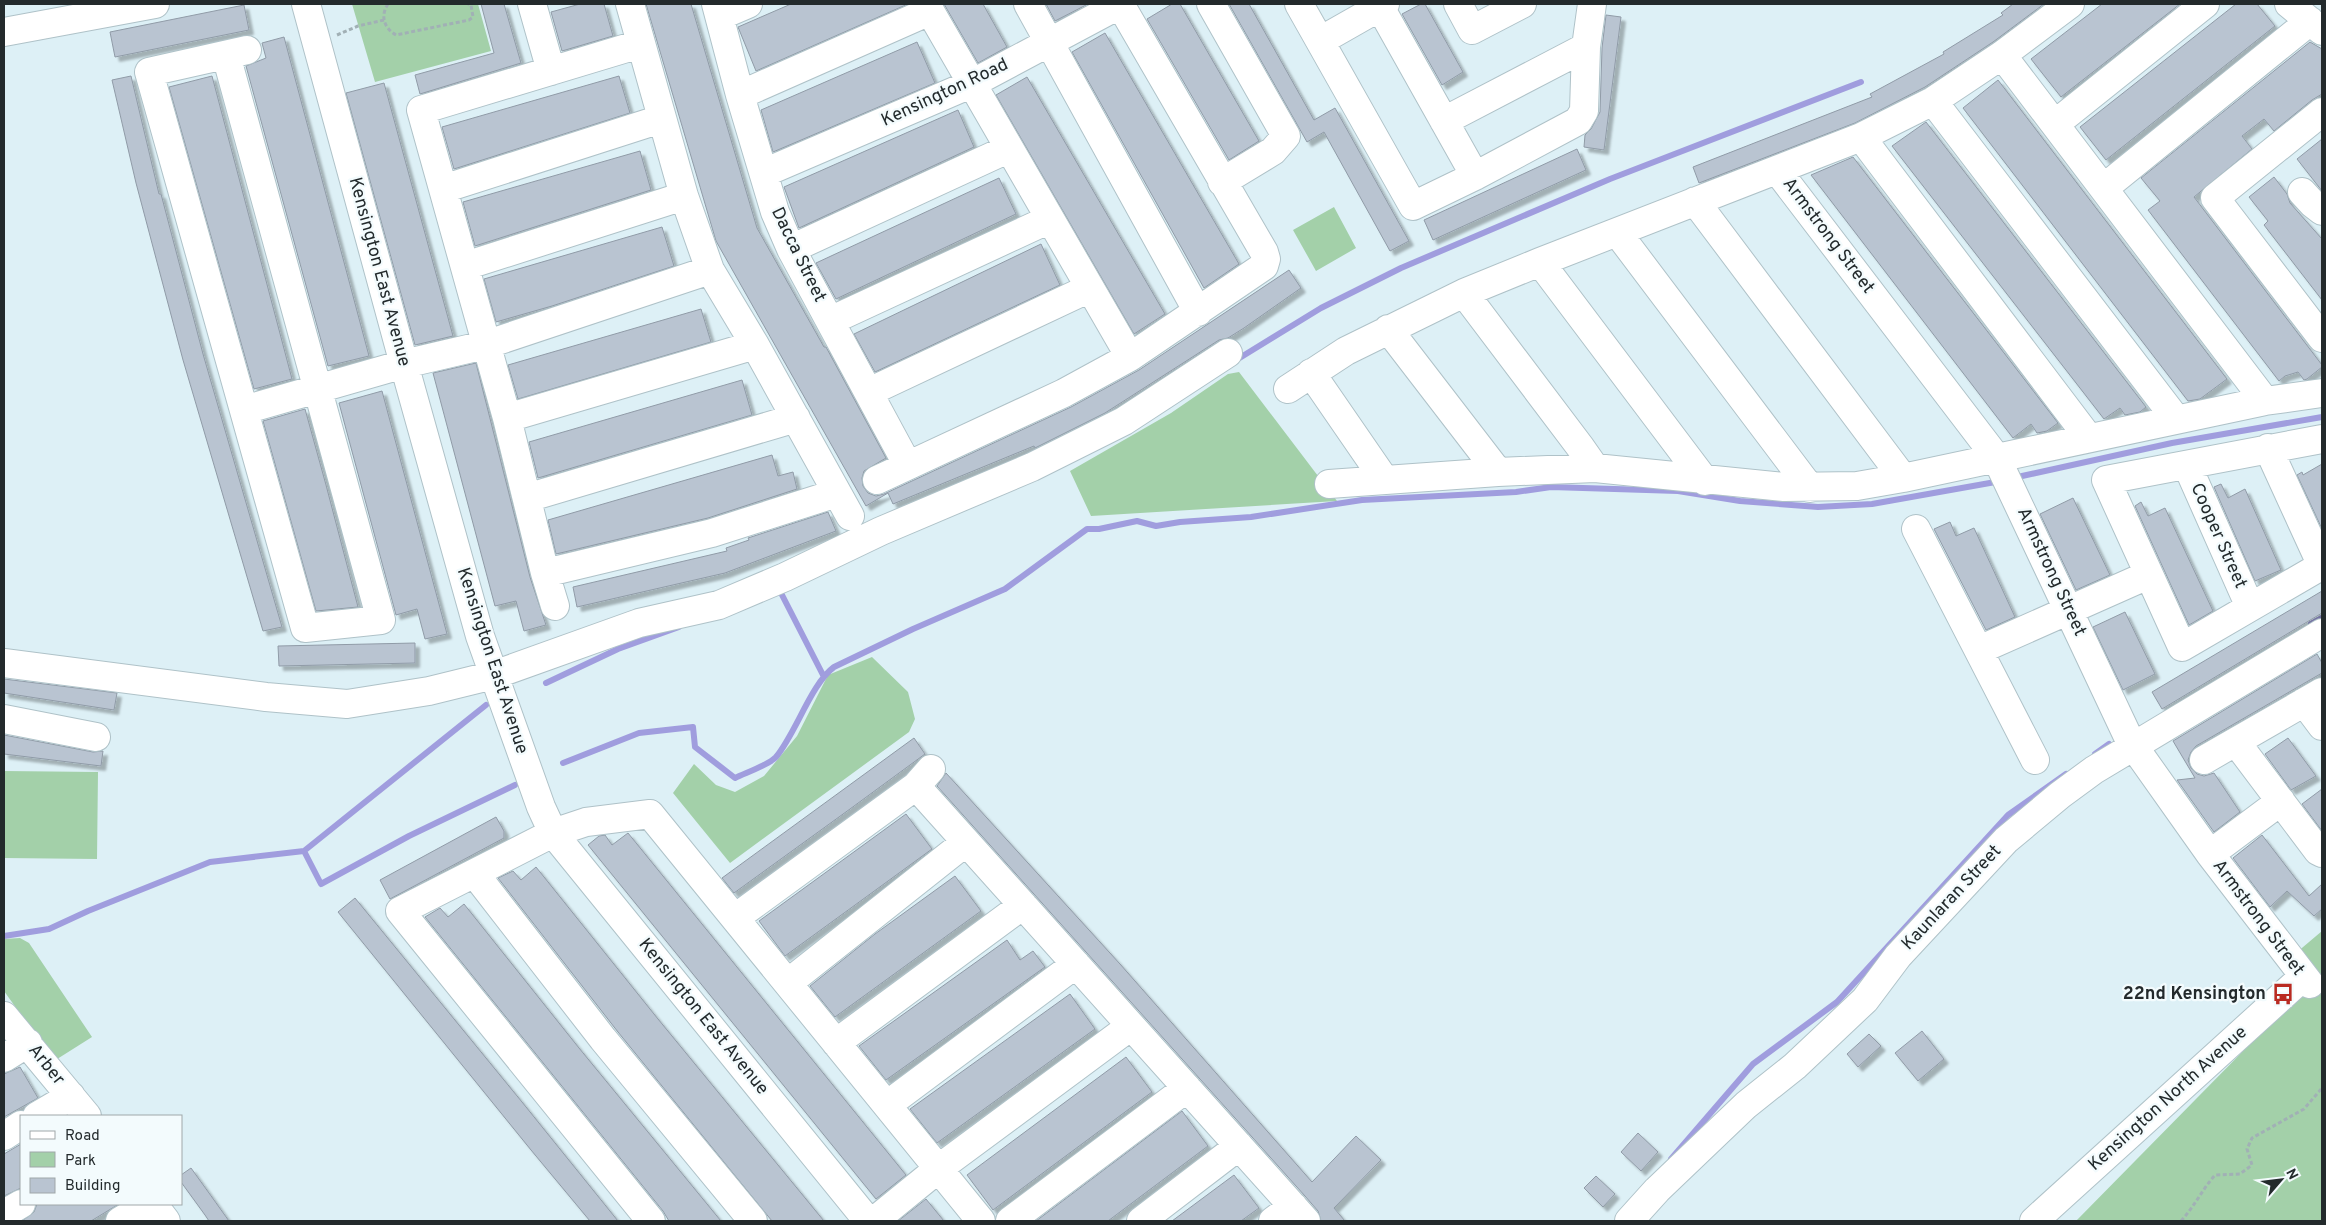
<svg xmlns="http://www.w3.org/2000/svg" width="2326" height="1225" viewBox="0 0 2326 1225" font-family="Overpass,sans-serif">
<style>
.green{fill:#a3d0a9}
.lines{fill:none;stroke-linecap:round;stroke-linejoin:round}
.stream{stroke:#a09dde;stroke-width:6}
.building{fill:#b9c4d1;stroke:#909ba7;filter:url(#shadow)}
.minor-casing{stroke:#afc2c8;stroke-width:30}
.path{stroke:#a1b0b5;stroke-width:3;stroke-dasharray:4 2.5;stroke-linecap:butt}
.minor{stroke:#fff;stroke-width:28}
.labels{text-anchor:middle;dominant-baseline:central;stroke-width:4.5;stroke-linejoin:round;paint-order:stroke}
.street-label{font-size:18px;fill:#232a2c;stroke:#f3fbfd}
.poi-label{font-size:18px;font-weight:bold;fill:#232a2c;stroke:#f3fbfd;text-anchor:end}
</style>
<defs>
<filter id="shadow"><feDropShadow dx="4.5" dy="4.5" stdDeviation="1" flood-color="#0004"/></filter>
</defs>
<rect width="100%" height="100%" fill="#ddf0f6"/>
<!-- green -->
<path class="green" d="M352,4H478L491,51L375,82Z
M1334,207L1356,248L1316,271L1293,230Z
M1239,372L1337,501L1091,516L1070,471L1171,413L1228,374Z
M872,657L908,692L915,719L909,732L730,863L673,793L694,764L716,785L735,792L764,776L797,736L828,675Z
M4,771L98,772L97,859L4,858Z
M2322,931V1221H2076L2316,977L2296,953Z
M20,938L29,943L92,1037L54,1061L4,991V939Z"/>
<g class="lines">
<!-- stream -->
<path class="stream" d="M1233,362L1321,308L1401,268L1610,179L1861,82
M2013,478L2172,443L2322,417
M775,592L780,591L823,675
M2311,624L2322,618
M546,683L618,649L679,627
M2095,754L2109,744
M563,763L639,733L693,727L695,747L735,778C745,773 769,765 776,757C796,733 811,684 834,667L913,629L1005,589L1087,529H1099L1137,521L1156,526L1180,522L1251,517L1362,500L1516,492L1551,487L1678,491L1740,501L1818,507L1872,504L2001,481
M304,851L486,705
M4,936L49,929L88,911L210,862L304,851L321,884L409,836L515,785
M1671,1159L1753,1064L1837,1002L2008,815L2066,774"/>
</g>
<!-- building -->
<path class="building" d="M481,4H504L521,63L420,94L415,75L494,53Z
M580,4H604L613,36L562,51L551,12Z
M646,4H691L757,228L824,347H826L886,458L864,471L862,478L863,486L868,493L876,496L884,494L1071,407L1139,370L1289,270L1301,288L1244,328L1228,338L1219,340L1105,413L1035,448L1034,446L893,504L888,493L866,506L716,241Z
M791,4H908L756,71L738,27Z
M944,4H983L1007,47L978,63Z
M1046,4H1088L1055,21Z
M1172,4H1180L1259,141L1229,160L1147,19Z
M1229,4H1249L1314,120L1335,108L1409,241L1390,251L1324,132L1307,142Z
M1421,4H1425L1463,72L1442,85L1402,14Z
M2013,4H2044L1993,42L1925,87L1855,123L1699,183L1693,167L1872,97L1870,94L1944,54L1943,52L2003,15L2001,13Z
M2102,4H2180L2061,97L2031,59Z
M2236,4H2257L2275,26L2106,160L2080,127Z
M244,5L249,30L115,57L110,32Z
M1606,15L1621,17L1604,150L1584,147L1585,135L1591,129L1600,112L1602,48Z
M1105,33L1239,264L1204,288L1072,52Z
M284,37L369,356L328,366L246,66L266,58L262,43Z
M917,42L935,83L773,152L761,110Z
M2310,42L2322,49V94L2312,100L2274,131L2264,119L2242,136L2252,149L2194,197L2322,365V367L2307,379L2304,380L2298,372L2285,376L2279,381L2148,210L2160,201L2141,178Z
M131,76L159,194H161L203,354L282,627L263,631L183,360L136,183L112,80Z
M212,76L292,379L254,389L169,87Z
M619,76L630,113L454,169L442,127Z
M1027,77L1165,314L1134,334L996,95Z
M1998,80L2227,379L2200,399L2188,401L1963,108Z
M384,83L453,336L415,345L346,93Z
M958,110L974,147L799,228L784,187Z
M1926,122L2146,407L2140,412L2125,415L2120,408L2104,419L1892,146Z
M2322,139V191L2297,159Z
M1577,149L1586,170L1433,240L1424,220Z
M640,151L651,190L475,246L463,202Z
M1853,157L2058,423L2047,431L2037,433L2031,424L2013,438L1811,175Z
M2274,177L2287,194L2290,203L2322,239V300L2264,225L2268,221L2249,197Z
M999,178L1016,214L836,299L816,263Z
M662,227L674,266L552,306L496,322L484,279Z
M1041,244L1060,285L875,372L854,334Z
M701,309L711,342L518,399L508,365Z
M476,363L530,577L546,625L524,631L516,601L495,606L433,373Z
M742,380L752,415L538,478L529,442Z
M382,391L447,634L425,639L417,609L396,615L339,403Z
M305,409L326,485L358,607L316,611L263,421Z
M772,455L778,476L793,472L797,489L708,518L556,554L548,520Z
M2322,464V529L2297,475L2302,472L2303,475Z
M2221,484L2228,498L2245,489L2281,570L2255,581L2214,487Z
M2073,498L2110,575L2076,590L2040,514Z
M2141,502L2148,516L2165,508L2213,611L2189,625L2135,506Z
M828,512L836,531L725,573L577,607L573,587L727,551L726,548L749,540L748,538Z
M1950,522L1956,536L1974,528L2015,617L1986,630L1934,529Z
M2322,591V613L2162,709L2152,692Z
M2125,612L2155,674L2123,690L2093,627Z
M415,643V663L279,666L278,646Z
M2317,654L2322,663V673L2196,746L2191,752L2188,760L2191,768L2197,774L2204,776L2214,773L2240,812L2214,832L2177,780L2195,778L2173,741Z
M4,679L117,693L114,710L4,693Z
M4,735L93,752L103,751L101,766L4,754Z
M914,738L925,754L850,809L734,893L722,878Z
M2288,738L2316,776L2291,790L2265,754Z
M946,773L1120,964L1312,1182L1356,1136L1381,1160L1334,1208L1345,1221H1321L1318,1211L1305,1196L937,786Z
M2322,789V831L2302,804Z
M906,814L932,849L785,956L759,921Z
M496,817L504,831V838L390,899L380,880Z
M628,833L906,1175L876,1199L588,845L599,836L605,835L612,845Z
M2262,835L2309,896L2322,884V909L2314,916L2287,891L2270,907L2233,858Z
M536,867L658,1019L824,1221H772L618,1032L498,878L513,871L521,880Z
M955,876L981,911L835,1017L810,986L875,934Z
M355,898L522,1102L618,1221H590L531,1150L338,912Z
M464,904L579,1048L721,1221H669L663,1211L425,917L440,908L448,917Z
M1007,940L1020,960L1033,951L1045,967L886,1080L859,1046Z
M1070,994L1095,1029L937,1143L910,1109Z
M1922,1031L1944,1059L1918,1081L1895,1053Z
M1869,1034L1881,1046L1858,1067L1847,1054Z
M1126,1057L1152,1092L993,1210L967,1175Z
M20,1067L38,1098L4,1117V1074Z
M1182,1111L1208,1146L1108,1221H1036Z
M1638,1133L1658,1152L1641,1171L1621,1152Z
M21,1144V1188L4,1196V1154Z
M191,1168L209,1193L229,1221H209L205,1215L181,1182V1175Z
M1234,1175L1259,1208L1241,1221H1172Z
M1596,1176L1615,1194L1603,1207L1584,1188Z
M926,1199L944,1221H898Z
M37,1204H119L91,1221H22L34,1212Z"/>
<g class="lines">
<!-- minor casing -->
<g class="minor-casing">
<path id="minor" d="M306,4L404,364L480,636L541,807L553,833L868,1221
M532,4L551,71
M630,4L684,196L710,270L755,345L850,516
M716,4L740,95L775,212L791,249L907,464
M926,4L1130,357
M1028,4L1198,312
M1211,4L1286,136L1273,151L1222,182
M1299,4L1413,206L1475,176L1578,121L1584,111L1586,47L1592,4
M1458,4L1472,30L1522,4
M2289,4L2322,31
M1380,7L1475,176
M720,16L748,4
M4,32L155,4
M1320,41L1385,4
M226,55L381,620L305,628L149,72L247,50
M2002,55L2265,401
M740,95L930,11
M1933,101L2176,419
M2322,112L2215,198L2322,338
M1444,121L1586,47
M2055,124L2205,4
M1861,137L2088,437
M1777,170L1996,457L2130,741L2210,854L2310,984
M764,173L971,84L1121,4
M2104,188L2310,21
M443,189L661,119
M2302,192L2313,204L2322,211
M1695,201L1903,478
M1617,232L1810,488
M791,249L1008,149
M1540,262L1705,481
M465,266L684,196
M1464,293L1581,448L1595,468
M830,321L1050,219
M1388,329L1498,472
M1311,373L1384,479
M1288,389L1346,351L1464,293L1540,262L1861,137L1933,101L2002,55L2070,4
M869,392L1090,288
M244,410L404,364L485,345L710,270
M507,418L755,345
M2268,448L2322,566
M2187,465L2250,607
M877,480L1064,393L1130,357L1264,266L1266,259L1264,252L1120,4
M1329,484L1498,472L1595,468L1784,487L1857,486L1903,478L2265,401L2322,393
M527,498L796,418
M1916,529L2035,760
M2321,566L2182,647L2106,480L2322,439
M545,573L712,533L837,493
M555,606L545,573L507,418L421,110L640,44
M1979,650L2148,575
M4,663L266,697L347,704L429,691L494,675L639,623L719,605L785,577L881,531L1032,467L1124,421L1228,353
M2304,702L2322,726
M4,719L96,737
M2236,742L2318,851L2322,853
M2204,760L2322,692
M916,786L1306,1221
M2210,854L2281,801
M475,874L603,1039L753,1221
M735,918L916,786L931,769
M788,983L966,842
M4,1016L87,1116
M836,1043L1023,905
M4,1058L28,1043
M887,1105L1076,964
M37,1116L71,1096
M4,1136L21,1125
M153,1204L166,1221
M4,1214L21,1204
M120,1221L149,1204
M651,1221L400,911L553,833L586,822L650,814L981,1221
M874,1221L938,1169L1131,1026
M1010,1221L1187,1088
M1141,1221L1239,1146
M1273,1221L1293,1206
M1629,1221L1657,1190L1746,1105L1795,1066L1865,1000L1898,956L2006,840L2060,795L2094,770L2322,633
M2034,1221L2303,977"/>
</g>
<!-- path -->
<path class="path" d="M388,4C380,16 384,28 396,35L469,20L473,17L471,5L468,4
M337,35L358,26L384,20
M2181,1221C2194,1207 2202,1190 2215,1175L2240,1174L2252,1165L2247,1149L2252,1138L2304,1109L2322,1088"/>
<!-- minor -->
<use href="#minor" class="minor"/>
</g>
<!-- icons -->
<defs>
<g id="bus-bare" transform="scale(1.725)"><path d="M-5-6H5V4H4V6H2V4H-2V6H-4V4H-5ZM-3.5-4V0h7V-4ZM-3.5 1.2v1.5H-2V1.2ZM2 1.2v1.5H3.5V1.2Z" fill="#b92b22" stroke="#f3fbfd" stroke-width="2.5" paint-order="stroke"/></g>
</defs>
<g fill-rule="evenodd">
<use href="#bus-bare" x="2283" y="994"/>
</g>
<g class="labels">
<!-- street labels -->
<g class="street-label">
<text transform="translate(945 93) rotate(-25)">Kensington Road</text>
<text transform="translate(1828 236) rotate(53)">Armstrong Street</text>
<text transform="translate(798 255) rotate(64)">Dacca Street</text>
<text transform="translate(379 272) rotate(75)">Kensington East Avenue</text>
<text transform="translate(2218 536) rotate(66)">Cooper Street</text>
<text transform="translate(2051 572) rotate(65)">Armstrong Street</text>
<text transform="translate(492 661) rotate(72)">Kensington East Avenue</text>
<text transform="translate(1952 898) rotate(-47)">Kaunlaran Street</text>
<text transform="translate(2258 918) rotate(53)">Armstrong Street</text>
<text transform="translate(703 1017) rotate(51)">Kensington East Avenue</text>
<text transform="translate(46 1065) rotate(51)">Arber</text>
<text transform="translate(2168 1099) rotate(-42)">Kensington North Avenue</text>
</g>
<!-- poi labels -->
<g class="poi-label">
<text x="2266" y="994">22nd Kensington</text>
</g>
</g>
<!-- border -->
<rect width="2326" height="1225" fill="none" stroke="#232a2c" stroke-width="10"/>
<!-- legend -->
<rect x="20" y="1115" width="162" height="90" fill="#f3fbfd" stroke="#a0a7a9"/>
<rect x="30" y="1131" width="25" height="8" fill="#ffffff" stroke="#a0a7a9"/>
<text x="65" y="1140" font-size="15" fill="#232a2c">Road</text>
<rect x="30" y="1152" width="25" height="15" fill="#a3d0a9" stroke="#a0a7a9"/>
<text x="65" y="1165" font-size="15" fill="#232a2c">Park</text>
<rect x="30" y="1178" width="25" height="15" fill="#b9c4d1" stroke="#a0a7a9"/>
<text x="65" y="1190" font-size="15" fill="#232a2c">Building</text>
<!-- north arrow -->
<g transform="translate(2281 1180) rotate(62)" stroke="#f3fbfd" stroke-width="4" paint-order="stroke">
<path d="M0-4L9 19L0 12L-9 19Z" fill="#232a2c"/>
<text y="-8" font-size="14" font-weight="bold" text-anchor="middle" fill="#232a2c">N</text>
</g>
</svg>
